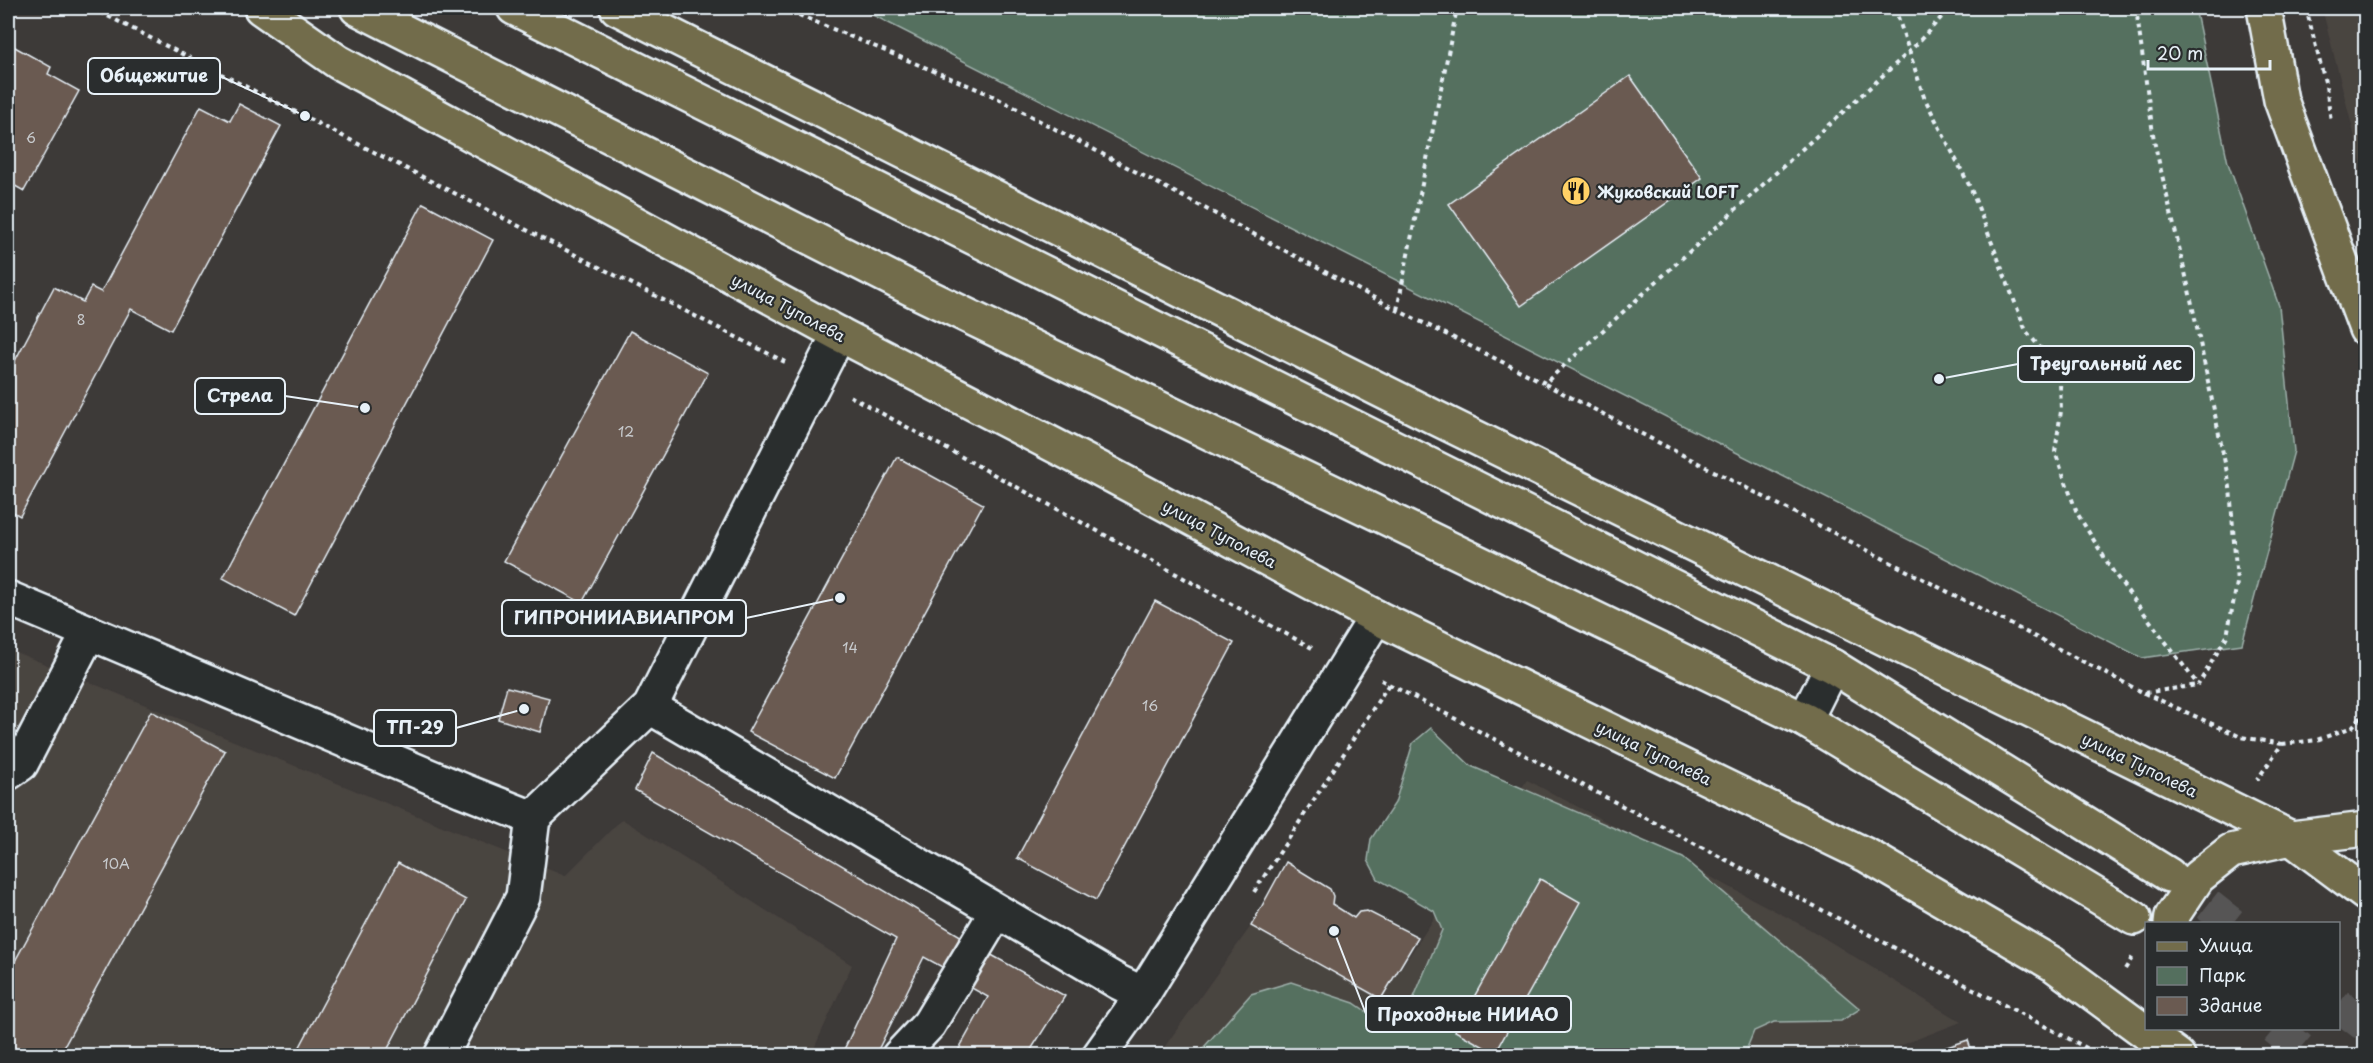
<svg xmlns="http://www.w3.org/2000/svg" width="2373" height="1063" viewBox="0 0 2373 1063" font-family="'Playpen Sans',sans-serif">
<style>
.built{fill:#4a4440}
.green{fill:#546f5e;stroke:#9eb0ab;stroke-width:1.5}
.building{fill:#6a5a51;stroke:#e8f1f8;stroke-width:1.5}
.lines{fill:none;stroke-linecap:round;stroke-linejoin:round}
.major-tunnel{stroke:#575555;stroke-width:33;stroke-dasharray:33 16;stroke-linecap:butt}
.minor-casing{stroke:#e8f1f8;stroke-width:38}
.major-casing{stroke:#e8f1f8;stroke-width:38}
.path{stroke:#e8f1f8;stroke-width:4;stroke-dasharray:4.5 4.5;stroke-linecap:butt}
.minor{stroke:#2a2d2e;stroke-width:33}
.major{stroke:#726c4b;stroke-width:33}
.labels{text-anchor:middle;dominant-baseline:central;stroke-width:4.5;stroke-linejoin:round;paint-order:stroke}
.number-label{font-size:14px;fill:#c8cbce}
.poi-label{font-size:16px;font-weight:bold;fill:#e8f1f8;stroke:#2a2d2e;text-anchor:start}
.street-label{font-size:16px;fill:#e8f1f8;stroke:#2a2d2e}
.leader{fill:none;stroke:#e8f1f8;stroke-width:2}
.callout-dot{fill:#e8f1f8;stroke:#2a2d2e;stroke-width:2}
.callout{fill:#2a2d2e;stroke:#e8f1f8;stroke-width:2}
.callout-label{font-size:18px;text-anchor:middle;font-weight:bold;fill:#e8f1f8}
</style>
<rect width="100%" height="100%" fill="#3d3a38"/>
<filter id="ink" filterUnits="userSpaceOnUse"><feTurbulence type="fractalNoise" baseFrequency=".0167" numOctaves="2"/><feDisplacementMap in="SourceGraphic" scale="12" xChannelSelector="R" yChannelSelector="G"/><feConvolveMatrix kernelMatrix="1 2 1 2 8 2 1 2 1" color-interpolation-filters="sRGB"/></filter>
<g filter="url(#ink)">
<!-- built -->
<path class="built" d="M2322,8H2365V177Z
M8,649L565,876L622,819L852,965L811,1055H8Z
M1527,780L1811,930L1961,1022L1873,1056H1158L1251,926L1381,998Z"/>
<!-- green -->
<path class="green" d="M859,8H2195L2228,163L2279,306L2294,451L2242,644L2142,658Z
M1431,728L1471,766L1683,858L1860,1009L1841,1021L1774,1022L1754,1031L1744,1055L1196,1056L1251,994L1291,982L1354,1003L1389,1027L1407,1014L1442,930L1434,911L1378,879L1368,860L1371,839L1395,803L1413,743Z"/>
<!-- building -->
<path class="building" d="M13,46L51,67L48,74L79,91L24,191L8,182V52L9,53Z
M1630,76L1702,178L1521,306L1449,204Z
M239,104L281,126L171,330L131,309L20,516L8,509V374L54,287L83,302L91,287L101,292L201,106L230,121Z
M423,203L493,240L294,616L223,578Z
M630,331L708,373L582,603L504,561Z
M897,457L983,504L835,778L748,732Z
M1155,601L1234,643L1096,900L1017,858Z
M507,687L549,698L540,732L498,719Z
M151,711L225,751L59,1056H8V974Z
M653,753L969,941L953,973L924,957L875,1056H841L896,939L635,790Z
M1286,862L1330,889L1333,896L1332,904L1354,918L1359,912L1367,911L1418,937L1381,999L1251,926Z
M398,863L466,900L384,1056H295Z
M1540,879L1580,902L1495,1053L1455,1031Z
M986,952L1065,996L1027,1056H955L988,997L968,986Z
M1968,1040L1973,1056H1920Z"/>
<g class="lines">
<!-- major-tunnel -->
<path class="major-tunnel" d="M2169,875L2232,924
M2338,1005L2366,1026
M2275,1028L2309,1056"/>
<!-- minor casing -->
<g class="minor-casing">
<path id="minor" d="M8,598L462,790L533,818L650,707L839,334
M650,707L1118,982L1143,994
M1805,720L1832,666
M8,773L21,764L89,632
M441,1056L523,897L533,818
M899,1056L929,1024L997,911
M1099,1056L1143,994L1376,617"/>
</g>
<!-- major casing -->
<g class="major-casing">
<path id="major" d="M261,8L338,62L839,334L1098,468L1376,617L1868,856L2053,964L2178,1056
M357,8L914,290L1805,720L2134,918
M514,8L1832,666L2169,875
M617,8L1434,417L2291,838L2366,894
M2264,8L2281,100L2366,329
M2171,924L2172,916L2198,877L2231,851L2291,838L2366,829"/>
</g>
<!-- path -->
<path class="path" d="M92,8L785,362
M782,8L989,94L1397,310L1545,383L1911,50L1950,8
M1895,8L1924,97L1971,189L2026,331L2048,357L2060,382L2061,411L2055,452L2077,513L2114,573L2198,685
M2136,8L2154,141L2188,285L2230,487L2237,583L2227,636L2198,685
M2306,8L2326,86L2331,121
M1397,310L1457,8
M1545,384L2144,693L2198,685
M850,396L1312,648
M1381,680L2102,1056
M2144,693L2241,737L2282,744L2257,780
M2282,744L2317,740L2352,727L2366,711
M1254,892L1389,684
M2125,969L2134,955"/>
<!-- minor -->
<use href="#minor" class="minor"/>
<!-- major -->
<use href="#major" class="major"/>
</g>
</g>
<!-- icons -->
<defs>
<g id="restaurant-disc" transform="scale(1.5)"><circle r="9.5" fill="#ffd166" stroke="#2a2d2e"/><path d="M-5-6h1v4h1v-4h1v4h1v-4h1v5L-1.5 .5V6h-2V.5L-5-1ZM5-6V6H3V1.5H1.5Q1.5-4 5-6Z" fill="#111"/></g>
</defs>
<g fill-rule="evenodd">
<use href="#restaurant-disc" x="1576" y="191"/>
</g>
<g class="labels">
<!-- number labels -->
<g class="number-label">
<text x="31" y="137">6</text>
<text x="81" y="319">8</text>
<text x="626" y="431">12</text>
<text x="850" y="647">14</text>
<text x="1150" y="705">16</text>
<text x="116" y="863">10А</text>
</g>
<!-- poi labels -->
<g class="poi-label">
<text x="1597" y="191">Жуковский LOFT</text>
</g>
<!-- street labels -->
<g class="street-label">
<text transform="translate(789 307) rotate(28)">улица Туполева</text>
<text transform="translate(1220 533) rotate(28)">улица Туполева</text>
<text transform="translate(1654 752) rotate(26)">улица Туполева</text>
<text transform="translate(2140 764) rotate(26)">улица Туполева</text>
</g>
</g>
<!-- callouts -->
<path class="leader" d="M305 116L220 76M1939 379L2018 364M365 408L285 396M840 598L746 618M524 709L456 728M1334 931L1366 1014"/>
<g class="callout-dot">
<circle cx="305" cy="116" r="6"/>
<circle cx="1939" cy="379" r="6"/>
<circle cx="365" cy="408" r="6"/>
<circle cx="840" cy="598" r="6"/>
<circle cx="524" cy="709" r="6"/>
<circle cx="1334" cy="931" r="6"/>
</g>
<g class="callout">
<rect x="88" y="58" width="132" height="36" rx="6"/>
<rect x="2018" y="346" width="176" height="36" rx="6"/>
<rect x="195" y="378" width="90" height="36" rx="6"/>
<rect x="502" y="600" width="244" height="36" rx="6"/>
<rect x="374" y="710" width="82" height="36" rx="6"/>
<rect x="1366" y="996" width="205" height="36" rx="6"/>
</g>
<g class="callout-label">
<text x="154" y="82">Общежитие</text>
<text x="2106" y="370">Треугольный лес</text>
<text x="240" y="402">Стрела</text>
<text x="624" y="624">ГИПРОНИИАВИАПРОМ</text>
<text x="415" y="734">ТП-29</text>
<text x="1468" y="1021">Проходные НИИАО</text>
</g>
<!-- margin -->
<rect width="2373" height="1063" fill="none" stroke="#2a2d2e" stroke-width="30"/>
<rect x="15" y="15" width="2343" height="1033" fill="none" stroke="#e8f1f8" stroke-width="2" filter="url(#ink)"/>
<!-- legend -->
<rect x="2145" y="922" width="195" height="108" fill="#2a2d2e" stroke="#767b7f" stroke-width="1.5"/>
<rect x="2157" y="942" width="30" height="9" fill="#726c4b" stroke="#767b7f" stroke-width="1.5"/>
<text x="2199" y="952" font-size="18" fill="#e8f1f8">Улица</text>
<rect x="2157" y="967" width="30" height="18" fill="#546f5e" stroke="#767b7f" stroke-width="1.5"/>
<text x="2199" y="982" font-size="18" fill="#e8f1f8">Парк</text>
<rect x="2157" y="997" width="30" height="18" fill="#6a5a51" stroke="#767b7f" stroke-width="1.5"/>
<text x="2199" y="1012" font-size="18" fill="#e8f1f8">Здание</text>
<!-- scale -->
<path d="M2148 60v9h122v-9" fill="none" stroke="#e8f1f8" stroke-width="3"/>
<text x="2157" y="60" font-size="18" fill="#e8f1f8" stroke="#2a2d2e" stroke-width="4.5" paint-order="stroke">20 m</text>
</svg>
